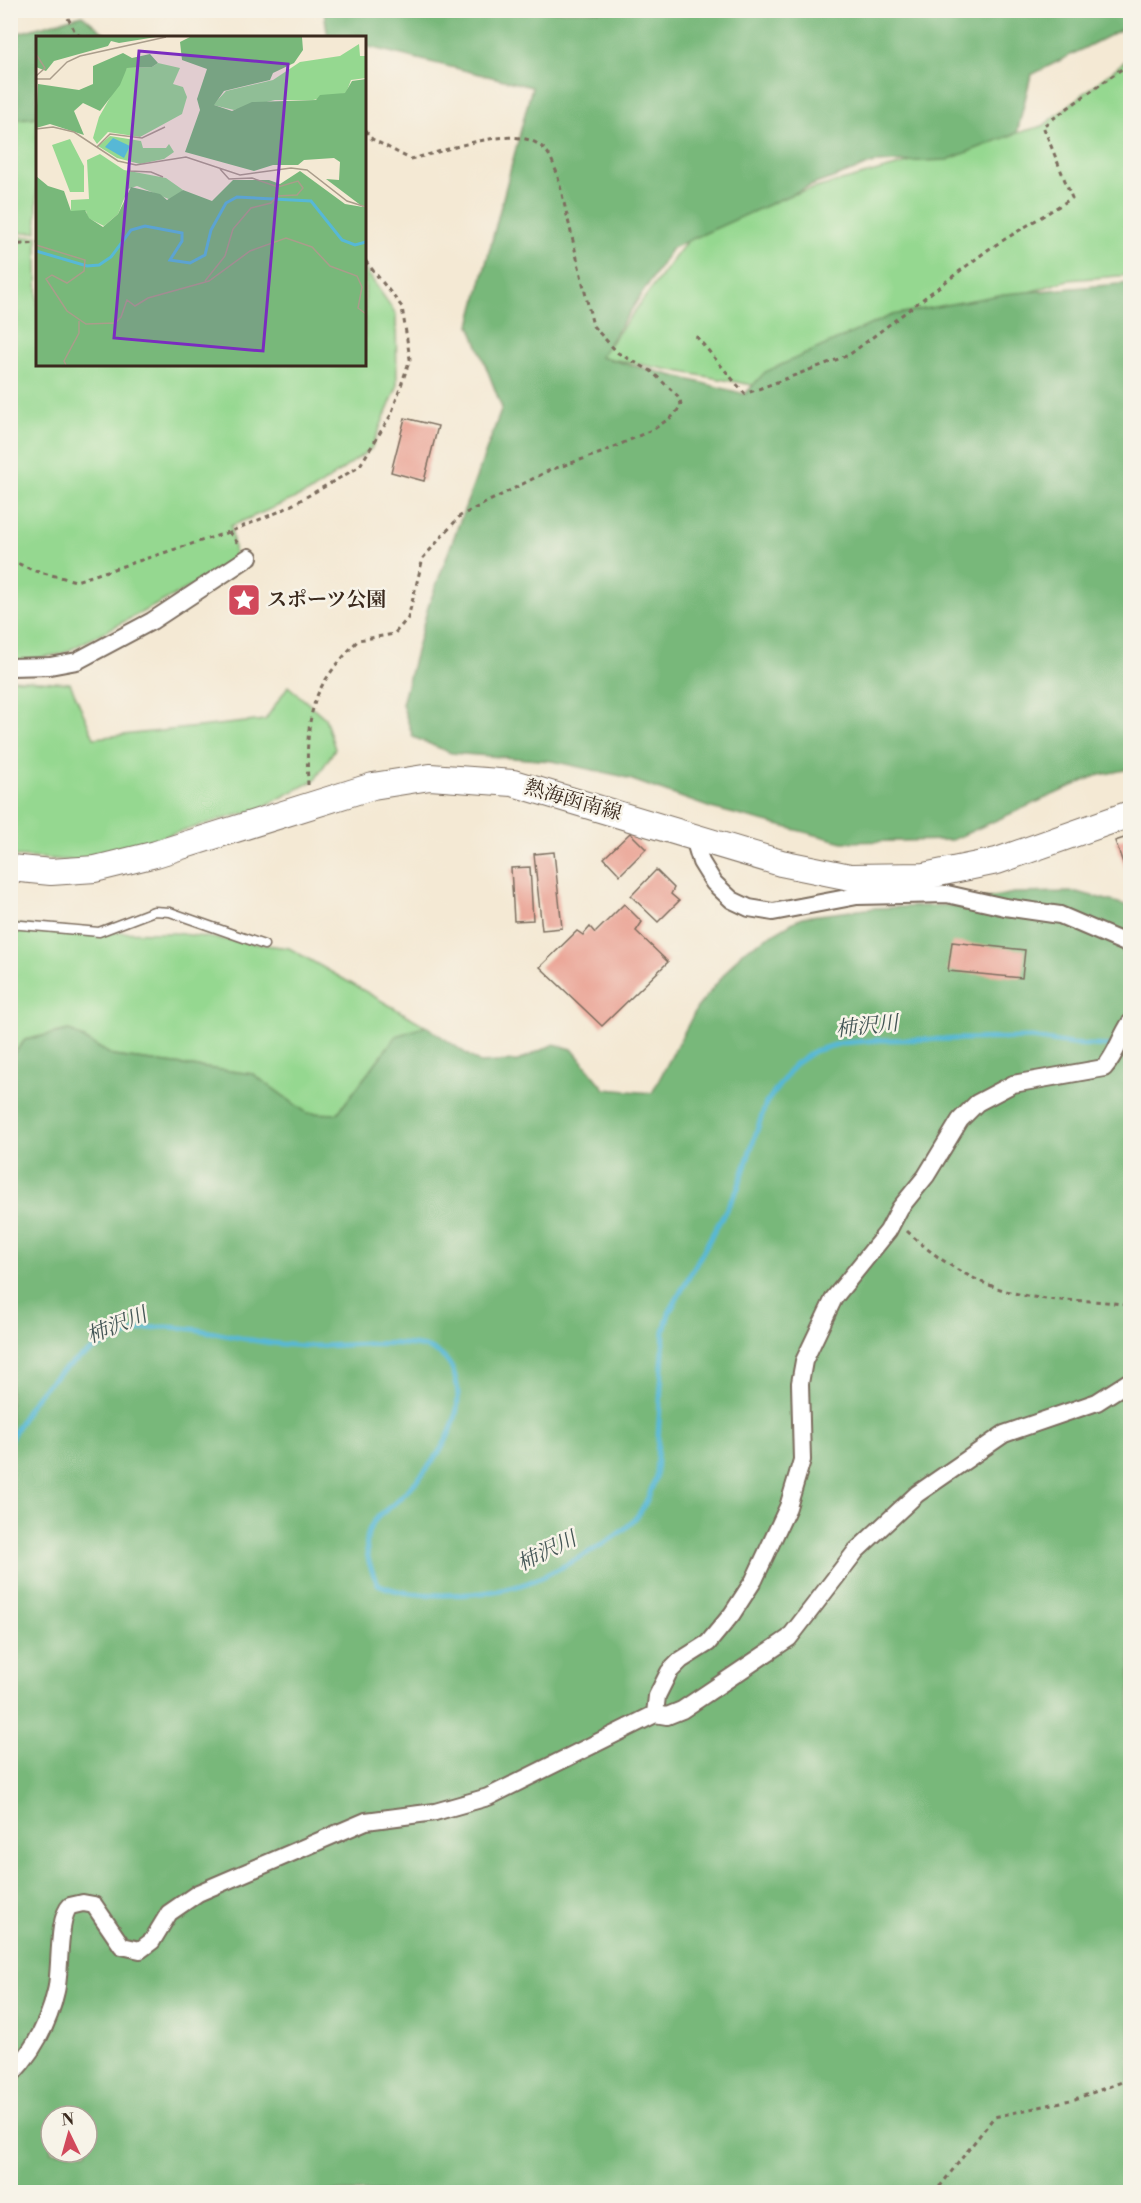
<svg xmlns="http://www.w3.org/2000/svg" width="1141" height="2203" viewBox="0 0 1141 2203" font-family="'Libre Bodoni','Noto Serif JP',serif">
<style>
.green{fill:#95d890;stroke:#688157;stroke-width:1.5}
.forest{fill:#78b87a;stroke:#5a714c;stroke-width:1.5;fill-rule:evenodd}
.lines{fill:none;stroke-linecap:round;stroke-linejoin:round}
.stream{stroke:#57b8d6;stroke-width:5}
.building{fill:#eaa193}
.service-casing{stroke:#7c6d5e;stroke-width:11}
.minor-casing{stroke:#7c6d5e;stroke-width:20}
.primary-casing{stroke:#7c6d5e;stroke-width:28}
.path{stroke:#7c6d5e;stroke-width:3;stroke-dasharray:4.5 4.5;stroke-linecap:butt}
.service{stroke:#fff;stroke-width:8}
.minor{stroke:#fff;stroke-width:16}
.primary{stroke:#fff;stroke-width:26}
.labels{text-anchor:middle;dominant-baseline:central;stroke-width:5;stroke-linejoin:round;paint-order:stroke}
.poi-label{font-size:20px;font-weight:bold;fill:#3b2a1e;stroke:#f7f3e8;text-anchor:start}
.street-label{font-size:20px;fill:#3b2a1e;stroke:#f7f3e8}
.water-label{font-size:21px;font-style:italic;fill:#435555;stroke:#f7f3e8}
.inset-river{fill:none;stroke:#57b8d6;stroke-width:3}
.inset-road{fill:none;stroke:#aa9d8b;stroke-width:1.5}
.view{fill:#7b2cbf;fill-opacity:0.15;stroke:#7b2cbf;stroke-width:3}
.inset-edge{fill:none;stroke:#3b2a1e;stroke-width:3}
</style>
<rect width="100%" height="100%" fill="#f7f3e8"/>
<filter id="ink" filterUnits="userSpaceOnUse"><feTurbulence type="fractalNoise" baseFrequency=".0167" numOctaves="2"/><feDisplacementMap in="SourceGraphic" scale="12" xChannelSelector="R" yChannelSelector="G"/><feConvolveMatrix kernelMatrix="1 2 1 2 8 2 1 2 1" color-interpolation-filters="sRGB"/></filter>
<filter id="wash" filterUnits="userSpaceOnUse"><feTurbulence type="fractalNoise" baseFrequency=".008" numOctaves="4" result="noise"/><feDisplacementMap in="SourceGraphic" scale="24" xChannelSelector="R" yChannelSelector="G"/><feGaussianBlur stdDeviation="1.35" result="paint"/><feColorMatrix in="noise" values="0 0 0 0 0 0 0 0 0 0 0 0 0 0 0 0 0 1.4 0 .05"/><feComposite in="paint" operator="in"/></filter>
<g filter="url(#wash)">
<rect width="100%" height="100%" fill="#f4e9d4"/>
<!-- green -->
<path class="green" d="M1130,57V275L1068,280L865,344L763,387L600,357L687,241L790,195L1043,126Z
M37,117V232L11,233V120Z
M37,236L38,364H364L365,269L396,314L397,387L371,449L312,491L231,526L236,563L62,654L11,662L10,238Z
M10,679L70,683L94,738L265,720L288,686L325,718L335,749L315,780L259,809L77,861L11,856Z
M11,924L90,932L175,933L289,948L426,1026L392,1042L337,1114L307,1113L253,1074L113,1056L69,1030L25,1040L11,1058Z"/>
<!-- forest -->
<path class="forest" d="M324,11H1130V25L1031,75L1017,133L947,160L874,163L810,186L672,248L600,357L745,394L765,372L892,315L1005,294L1130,283V769L1095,776L952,840L843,842L711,808L621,776L552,761L451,753L413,737L402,704L428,607L502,408L470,325L532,87L365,46L364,38L328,37Z
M82,15L109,37L38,38L37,117L11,120V35Z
M1077,892L1130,906V2192H11L10,1058L25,1040L69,1030L113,1056L253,1074L307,1113L337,1114L396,1036L426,1026L480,1063L518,1061L554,1044L572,1049L605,1089L652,1093L697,1008L742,952L802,917L876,908L952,905L1014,893ZM51,2116H87V2152H51Z"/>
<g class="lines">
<!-- stream -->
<path class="stream" d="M10,1440C18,1427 24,1413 33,1401C57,1368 98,1343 137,1331C158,1325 178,1327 200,1330C235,1337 271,1345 307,1346C346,1347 387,1339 425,1347C436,1350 447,1358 452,1369C474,1418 431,1468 399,1499C389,1509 376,1515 370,1528C362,1547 369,1567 378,1584C410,1601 492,1596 527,1583C551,1574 612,1542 630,1524C644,1511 650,1494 656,1476L664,1331L669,1313L738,1188L766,1103L795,1064L814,1051L842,1043L880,1040L1032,1038L1071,1044L1130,1047"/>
</g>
<g id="blocks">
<!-- building -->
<path class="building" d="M405,418L438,426L424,481L391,472Z
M630,833L646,849L620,875L604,858Z
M1130,836V882L1115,841Z
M554,852L562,928L542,930L534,854Z
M530,867L533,920L514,921L511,868Z
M656,870L674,888L671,894L679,901L658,922L631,896Z
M624,904L642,922L636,931L668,962L602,1026L540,967L577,931L583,935L590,927L595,933Z
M952,942L1025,950L1022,978L948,971Z"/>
</g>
</g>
<g filter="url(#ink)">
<use href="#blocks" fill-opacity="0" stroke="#7c6d5e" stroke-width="1.5"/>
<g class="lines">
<!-- service casing -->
<g class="service-casing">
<path id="service" d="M10,924L99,932L154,911L170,912L264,945"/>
</g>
<!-- minor casing -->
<g class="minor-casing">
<path id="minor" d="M10,667L50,666L77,661L152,621L249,557
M693,835L701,862L714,883L732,900L749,908L773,912L857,896L947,894L1005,907L1060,915L1130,945
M655,1714L657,1696L669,1672L681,1660L708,1643L732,1614L754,1580L788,1507L802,1460L800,1383L804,1361L834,1298L888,1231L900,1208L926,1176L960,1120L977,1103L1013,1084L1104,1068C1116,1055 1120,1038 1130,1023
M10,2076C32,2053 49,2023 56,1991C61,1972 57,1918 70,1906L83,1903L94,1905L122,1946L140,1950L152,1941L169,1913L198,1893L366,1821L435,1812L488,1797L655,1714L667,1716L682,1710L789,1638L856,1551L917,1494L1004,1434L1097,1402L1130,1381"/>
</g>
<!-- primary casing -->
<g class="primary-casing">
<path id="primary" d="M10,868L51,872L95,869L156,854L373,786L430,777L513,783L781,863L850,877L924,876L997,861L1130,814"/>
</g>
<!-- path -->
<path class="path" d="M64,10L75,32L82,38
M10,245L38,243
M696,336L745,394L849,355L989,249L1072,198L1043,126L1130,63
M229,532L239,545
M10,560L35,571L76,581L229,532L283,510L359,467L391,415L410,359L402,307L364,259
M308,785C307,756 306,724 317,696C325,676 344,656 358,640L394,634L408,618L423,558L460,516L550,470L601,453L654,429L673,416L681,406L680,398L651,371L618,353L593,326L557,173C554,167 552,158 547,152C520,118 445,153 410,159L372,139L364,129
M907,1231C950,1272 998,1296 1058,1300C1084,1301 1104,1300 1130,1306
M932,2192L941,2185L994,2117L1075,2099L1130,2079"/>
<!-- service -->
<use href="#service" class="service"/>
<!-- minor -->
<use href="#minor" class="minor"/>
<!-- primary -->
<use href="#primary" class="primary"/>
</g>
</g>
<!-- icons -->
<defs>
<g id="sight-square" transform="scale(1.725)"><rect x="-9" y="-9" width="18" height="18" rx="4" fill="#d1495b" stroke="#f7f3e8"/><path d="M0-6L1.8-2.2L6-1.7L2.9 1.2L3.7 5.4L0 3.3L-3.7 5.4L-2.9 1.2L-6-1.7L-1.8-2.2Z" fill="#fff"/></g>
</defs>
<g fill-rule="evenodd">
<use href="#sight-square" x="244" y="600"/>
</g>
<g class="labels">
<!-- poi labels -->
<g class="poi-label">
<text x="267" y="600">スポーツ公園</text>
</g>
<!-- street labels -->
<g class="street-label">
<text transform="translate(573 801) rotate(16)">熱海函南線</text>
</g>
<!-- water labels -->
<g class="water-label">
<text transform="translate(867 1027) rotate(-6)">柿沢川</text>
<text transform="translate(117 1326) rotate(-22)">柿沢川</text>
<text transform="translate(547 1552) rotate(-26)">柿沢川</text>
</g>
</g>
<!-- overview -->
<g transform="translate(36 36)">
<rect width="330" height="330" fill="#f4e9d4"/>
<path d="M323,8L324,20H330V42L315,44L310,57L277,64H239L198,74L177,69L190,55L237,44L264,26L304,20ZM122,27L144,32L137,48L147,51L151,61L146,78L104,101L72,96L61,108L57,102L63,81L91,32L116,31ZM74,100L105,105L107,112H130L133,108L138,116L128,123L104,128L81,122L62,110ZM34,103L48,130V156H34L16,109ZM64,118L88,134L130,142L147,154L135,164L101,150L92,153L82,178L68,190L52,182L50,175H35V164L53,163L51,124Z" fill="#95d890"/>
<path d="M0,1H120L83,7L75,5L72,10L18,25L10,35L0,31ZM154,1H266L267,14L258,27L237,37L234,44L188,55L178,69L196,75L216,66L280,64L284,59L309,57L316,45L330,43V329H0V140L12,150L28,155L35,175L49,174L53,182L67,191L82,178L95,151L124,158L131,164L147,154L176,165L197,144H233L244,148L264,135L309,168L327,171L290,143L303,144L304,126L298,122L268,124L262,129H237L218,135L149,116L164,74L161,63L171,33L146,24L144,6ZM87,17L96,22L114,18L122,27L116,31L91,32L84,49L64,75L47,67L38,75L48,99L14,88L0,92L2,48L43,54L57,48V30Z" fill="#78b87a"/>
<path d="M77,102L94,110L88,122L69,111Z" fill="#57b8d6"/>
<path class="inset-river" d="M0,215L51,230L63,229L75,221L95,194L109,190L146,197V205L134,224L154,227L169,219L175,194L190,167L201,161L275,165L306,204L319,209L330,206"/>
<path class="inset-road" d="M0,18L9,32L0,40M0,43H14L31,26L44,20L130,1M0,93L17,91L38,96L82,125L100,129L150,121L204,139L255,132L271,134L311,165L330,171M61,111L74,98L106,102L129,91M93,128L94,135L115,136L127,141M0,209L49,224L48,235L31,247L16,239L10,243L31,275L50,288L79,287L85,281L91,264L99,270L112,262L173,245L214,215L250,202L276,211L294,230L321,240L326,251L322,272L330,278M169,245L189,220L197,193L215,172L235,167L241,160L261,159L267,152L262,145L242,151L216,142L193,143L184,133M30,329L28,325L43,297V285"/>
<path class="view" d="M103,15L252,28L227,315L78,302Z"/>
<rect width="330" height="330" class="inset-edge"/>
</g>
<!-- margin -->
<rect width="1141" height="2203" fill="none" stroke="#f7f3e8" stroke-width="36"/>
<!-- north arrow -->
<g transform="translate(69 2134) rotate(355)"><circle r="28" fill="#f7f3e8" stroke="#aca397" stroke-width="1.5"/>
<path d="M0-4.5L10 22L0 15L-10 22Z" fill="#d1495b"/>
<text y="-9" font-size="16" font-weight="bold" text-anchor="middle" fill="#3b2a1e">N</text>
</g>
</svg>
